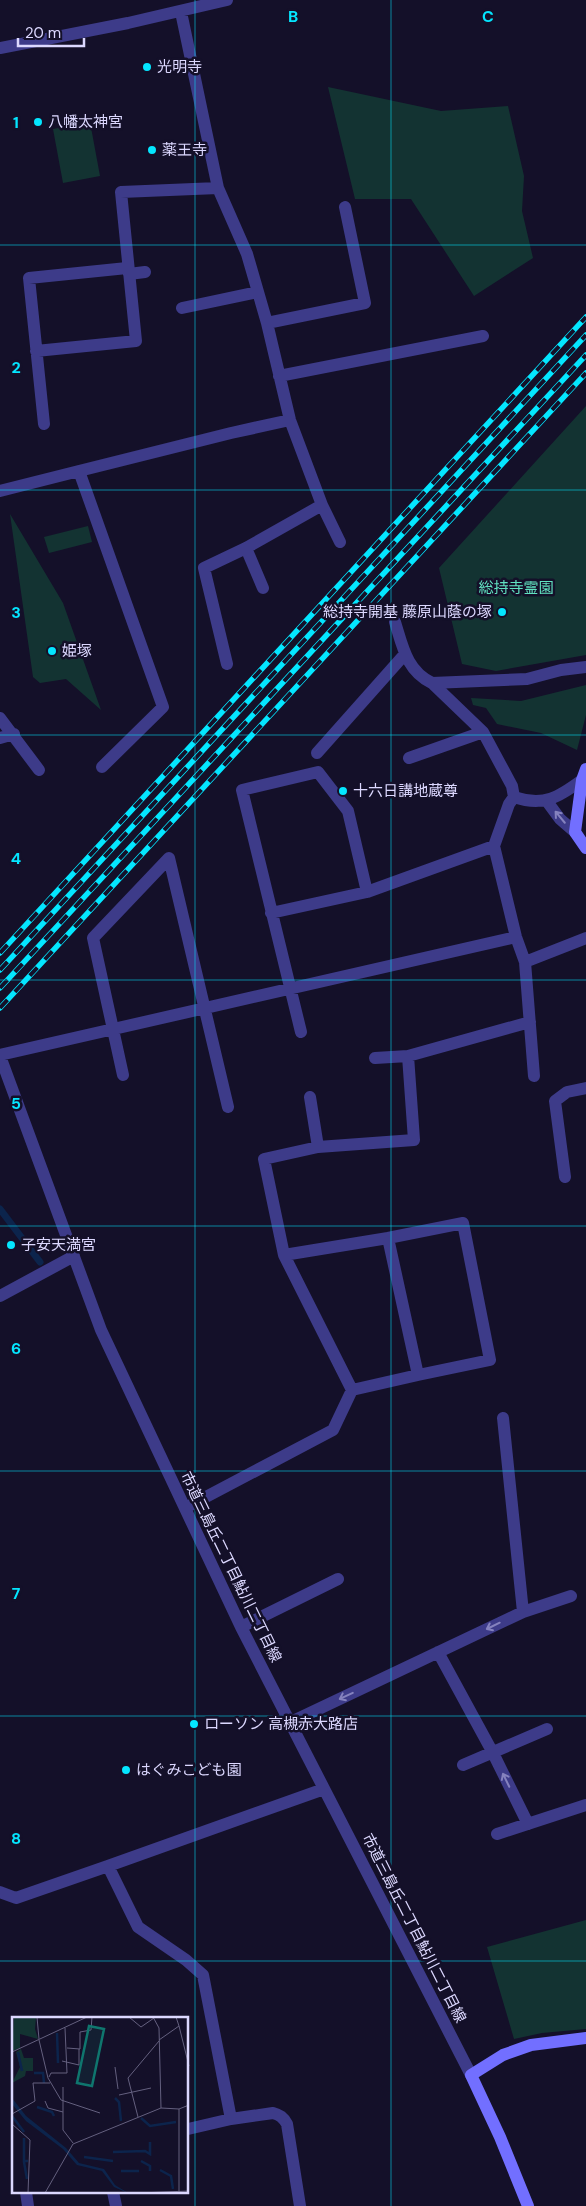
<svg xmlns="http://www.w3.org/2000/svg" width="586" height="2206" viewBox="0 0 586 2206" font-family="'DM Sans','Noto Sans JP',sans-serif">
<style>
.green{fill:#133332}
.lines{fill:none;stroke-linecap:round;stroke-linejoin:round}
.stream{stroke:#0c244c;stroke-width:7}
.street{stroke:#3d3b89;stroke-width:12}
.secondary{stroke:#726fff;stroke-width:12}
.rail-casing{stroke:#04e6ff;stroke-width:5.5}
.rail{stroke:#141029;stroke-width:4;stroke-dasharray:11;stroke-linecap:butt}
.oneway{stroke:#8582be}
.grid{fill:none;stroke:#04e6ff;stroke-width:1;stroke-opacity:0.55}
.poi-dot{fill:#04e6ff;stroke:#141029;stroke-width:2}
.labels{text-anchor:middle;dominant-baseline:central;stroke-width:5;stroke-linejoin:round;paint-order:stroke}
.poi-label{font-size:15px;fill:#dcd8ff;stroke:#141029;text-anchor:start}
.park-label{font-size:15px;fill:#61e2c1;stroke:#141029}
.street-label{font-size:15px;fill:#dcd8ff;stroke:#141029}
.inset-river{fill:none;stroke:#0c244c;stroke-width:2.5}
.inset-road{fill:none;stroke:#64607f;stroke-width:1}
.view{fill:#0f766e;fill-opacity:0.15;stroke:#0f766e;stroke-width:2.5}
.inset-edge{fill:none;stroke:#dcd8ff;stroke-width:2.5}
.grid-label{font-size:16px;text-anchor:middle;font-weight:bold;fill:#04e6ff;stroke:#141029;stroke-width:5;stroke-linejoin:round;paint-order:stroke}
</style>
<rect width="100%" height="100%" fill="#141029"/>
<!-- green -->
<path class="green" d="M328,87L441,111L508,106L524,176L522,211L533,258L474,296L411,199H355Z
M90,122L100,176L63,183L53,129Z
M586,406V655L496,671L462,664L439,568Z
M10,514L63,603L101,710L66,679L40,683L33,677Z
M88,526L92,542L49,553L44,537Z
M586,685V715L577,750L541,733L497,724L486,708L473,705L471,698L521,701Z
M586,1920V2029L542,2033L514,2039L487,1947Z"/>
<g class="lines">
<!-- stream -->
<path class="stream" d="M0,1209L40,1262"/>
<!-- street -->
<path class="street" d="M181,12L218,188L247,254L267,323L290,420L322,505L340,542
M0,48L128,23L227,0
M129,274L145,272
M182,308L258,292
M267,323L365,303L345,207
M36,351L136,341L121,192L218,188
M279,376L483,336
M44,424L29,278L127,268
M0,491L79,471
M246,548L263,588
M395,622C403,648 407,671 432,683L527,679L561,670L586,667
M227,664L204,568L246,548L322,505
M432,683L483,732L512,786L514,797C544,807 559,797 582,780
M0,718L39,770
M0,738L14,734
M317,753L405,654
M409,758L483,732
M102,767L163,707L79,471L231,433L290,420
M514,797L509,804L494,846L516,937L525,962L534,1076
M546,800L560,819L575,832
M271,913L367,892L494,846
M525,962L586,938
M301,1032L242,790L318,772L348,811L367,892
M0,1055L516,937
M0,1056L101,1330L241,1627L471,2075
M375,1058L408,1056
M123,1075L93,938L169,858L228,1107
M310,1097L318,1147
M565,1177L555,1101L567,1092L586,1088
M388,1238L418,1375L352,1390L284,1255Z
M388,1238L463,1223L490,1360L418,1375
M284,1255L264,1159L318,1147L414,1140L408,1056L530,1022
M0,1296L74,1256
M503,1418L523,1612
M185,1508L333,1430L352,1390
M241,1627L338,1579
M438,1652L493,1753L528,1824
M289,1723L523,1612L571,1596
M463,1765L547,1729
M497,1834L586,1805
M108,1866L324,1789
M0,1892L16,1898L108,1866L138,1927L186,1960L203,1975L231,2119L188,2129
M231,2119L273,2113C280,2115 283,2117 287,2124L300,2206
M26,2192L28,2206
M113,2192L116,2206"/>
<!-- secondary -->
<path class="secondary" d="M586,769L582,780L575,832L586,848
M528,2206L500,2137L471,2075L503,2055L531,2045L586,2038"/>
<!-- rail casing -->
<g class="rail-casing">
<path id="rail" d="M0,953L586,317
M0,970L586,335
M0,988L586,355
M0,1008L586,373"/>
</g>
<!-- rail -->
<use href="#rail" class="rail"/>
</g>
<!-- one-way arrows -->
<defs><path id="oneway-shaft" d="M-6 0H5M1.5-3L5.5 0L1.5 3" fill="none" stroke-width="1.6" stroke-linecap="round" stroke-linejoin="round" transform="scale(1.25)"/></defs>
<g class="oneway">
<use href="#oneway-shaft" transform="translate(560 817) rotate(-130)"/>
<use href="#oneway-shaft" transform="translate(493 1626) rotate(154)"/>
<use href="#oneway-shaft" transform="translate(346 1696) rotate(155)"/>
<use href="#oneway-shaft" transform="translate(506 1780) rotate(-116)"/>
</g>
<!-- grid -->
<path class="grid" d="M195,0V2206M391,0V2206M0,245H586M0,490H586M0,735H586M0,980H586M0,1226H586M0,1471H586M0,1716H586M0,1961H586"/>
<!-- markers -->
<g class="poi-dot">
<circle cx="147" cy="67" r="5"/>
<circle cx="38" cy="122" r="5"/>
<circle cx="152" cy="150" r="5"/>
<circle cx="502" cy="612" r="5"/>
<circle cx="52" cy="651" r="5"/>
<circle cx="343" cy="791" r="5"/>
<circle cx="11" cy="1245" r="5"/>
<circle cx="194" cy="1724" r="5"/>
<circle cx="126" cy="1770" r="5"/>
</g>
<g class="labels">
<!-- poi labels -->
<g class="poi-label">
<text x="157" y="67">光明寺</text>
<text x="48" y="122">八幡太神宮</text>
<text x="162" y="150">薬王寺</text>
<text x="492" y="612" text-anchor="end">総持寺開基 藤原山蔭の塚</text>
<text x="62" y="651">姫塚</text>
<text x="353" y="791">十六日講地蔵尊</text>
<text x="21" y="1245">子安天満宮</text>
<text x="204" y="1724">ローソン 高槻赤大路店</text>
<text x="136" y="1770">はぐみこども園</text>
</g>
<!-- park labels -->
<g class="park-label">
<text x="516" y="588">総持寺霊園</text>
</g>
<!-- street labels -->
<g class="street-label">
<text transform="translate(231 1567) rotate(64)">市道三島丘二丁目鮎川二丁目線</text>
<text transform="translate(414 1928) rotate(63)">市道三島丘二丁目鮎川二丁目線</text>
</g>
</g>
<!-- overview -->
<g transform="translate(12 2017)">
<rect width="176" height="176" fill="#141029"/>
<path d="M2,0H24L23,12L26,22L8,17V31L0,34ZM9,32L12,41H21V54H14L13,59L0,66L8,50L4,35Z" fill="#133332"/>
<path d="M0,81L14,99L54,131L67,146L92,152L103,168L116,176L102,170L90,154L65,148L51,132L14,104L0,87Z" fill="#0c244c"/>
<path class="inset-river" d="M45,16L46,46M6,35L10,54M22,56H31L32,66M103,81L107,85L109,104M25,90L40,95L42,99M0,99L12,115M129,101L138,109L164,105M12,121V144H16M101,135L133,134L138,137V125M72,140L101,144M129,144L138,149V154M12,145L15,162M148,153L159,159L161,172M109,154H127"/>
<path class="inset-road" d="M25,0L27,22M117,0L129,10L142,1M141,0L147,11L149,91M167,9L177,49M27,23L36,61L49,83L88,96M147,23L167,9L164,0M55,31L68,32V15L79,13L80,0M0,35L75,0M50,44L67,48V32M103,50L106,72M37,60L39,56H55L53,11M51,70V113L61,126M107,78L139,71M33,84L36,91L51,95M0,97L23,84L21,66H38M126,100L116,61L147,24M0,107L18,123L16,176M33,176L61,127L149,91L167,92L177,88M127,176L177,174M167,176V92"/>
<path class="view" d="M77,9L92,12L80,69L65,66Z"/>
<rect width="176" height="176" class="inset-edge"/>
</g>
<g class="grid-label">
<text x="293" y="22">B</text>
<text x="488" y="22">C</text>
<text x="16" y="128">1</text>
<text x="16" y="373">2</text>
<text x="16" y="618">3</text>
<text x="16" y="864">4</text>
<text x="16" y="1109">5</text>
<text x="16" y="1354">6</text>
<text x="16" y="1599">7</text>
<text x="16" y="1844">8</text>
</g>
<!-- scale -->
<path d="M18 38v8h66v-8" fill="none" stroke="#dcd8ff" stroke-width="2.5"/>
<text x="25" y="38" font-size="15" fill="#dcd8ff" stroke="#141029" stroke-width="4" paint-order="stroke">20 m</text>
</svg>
